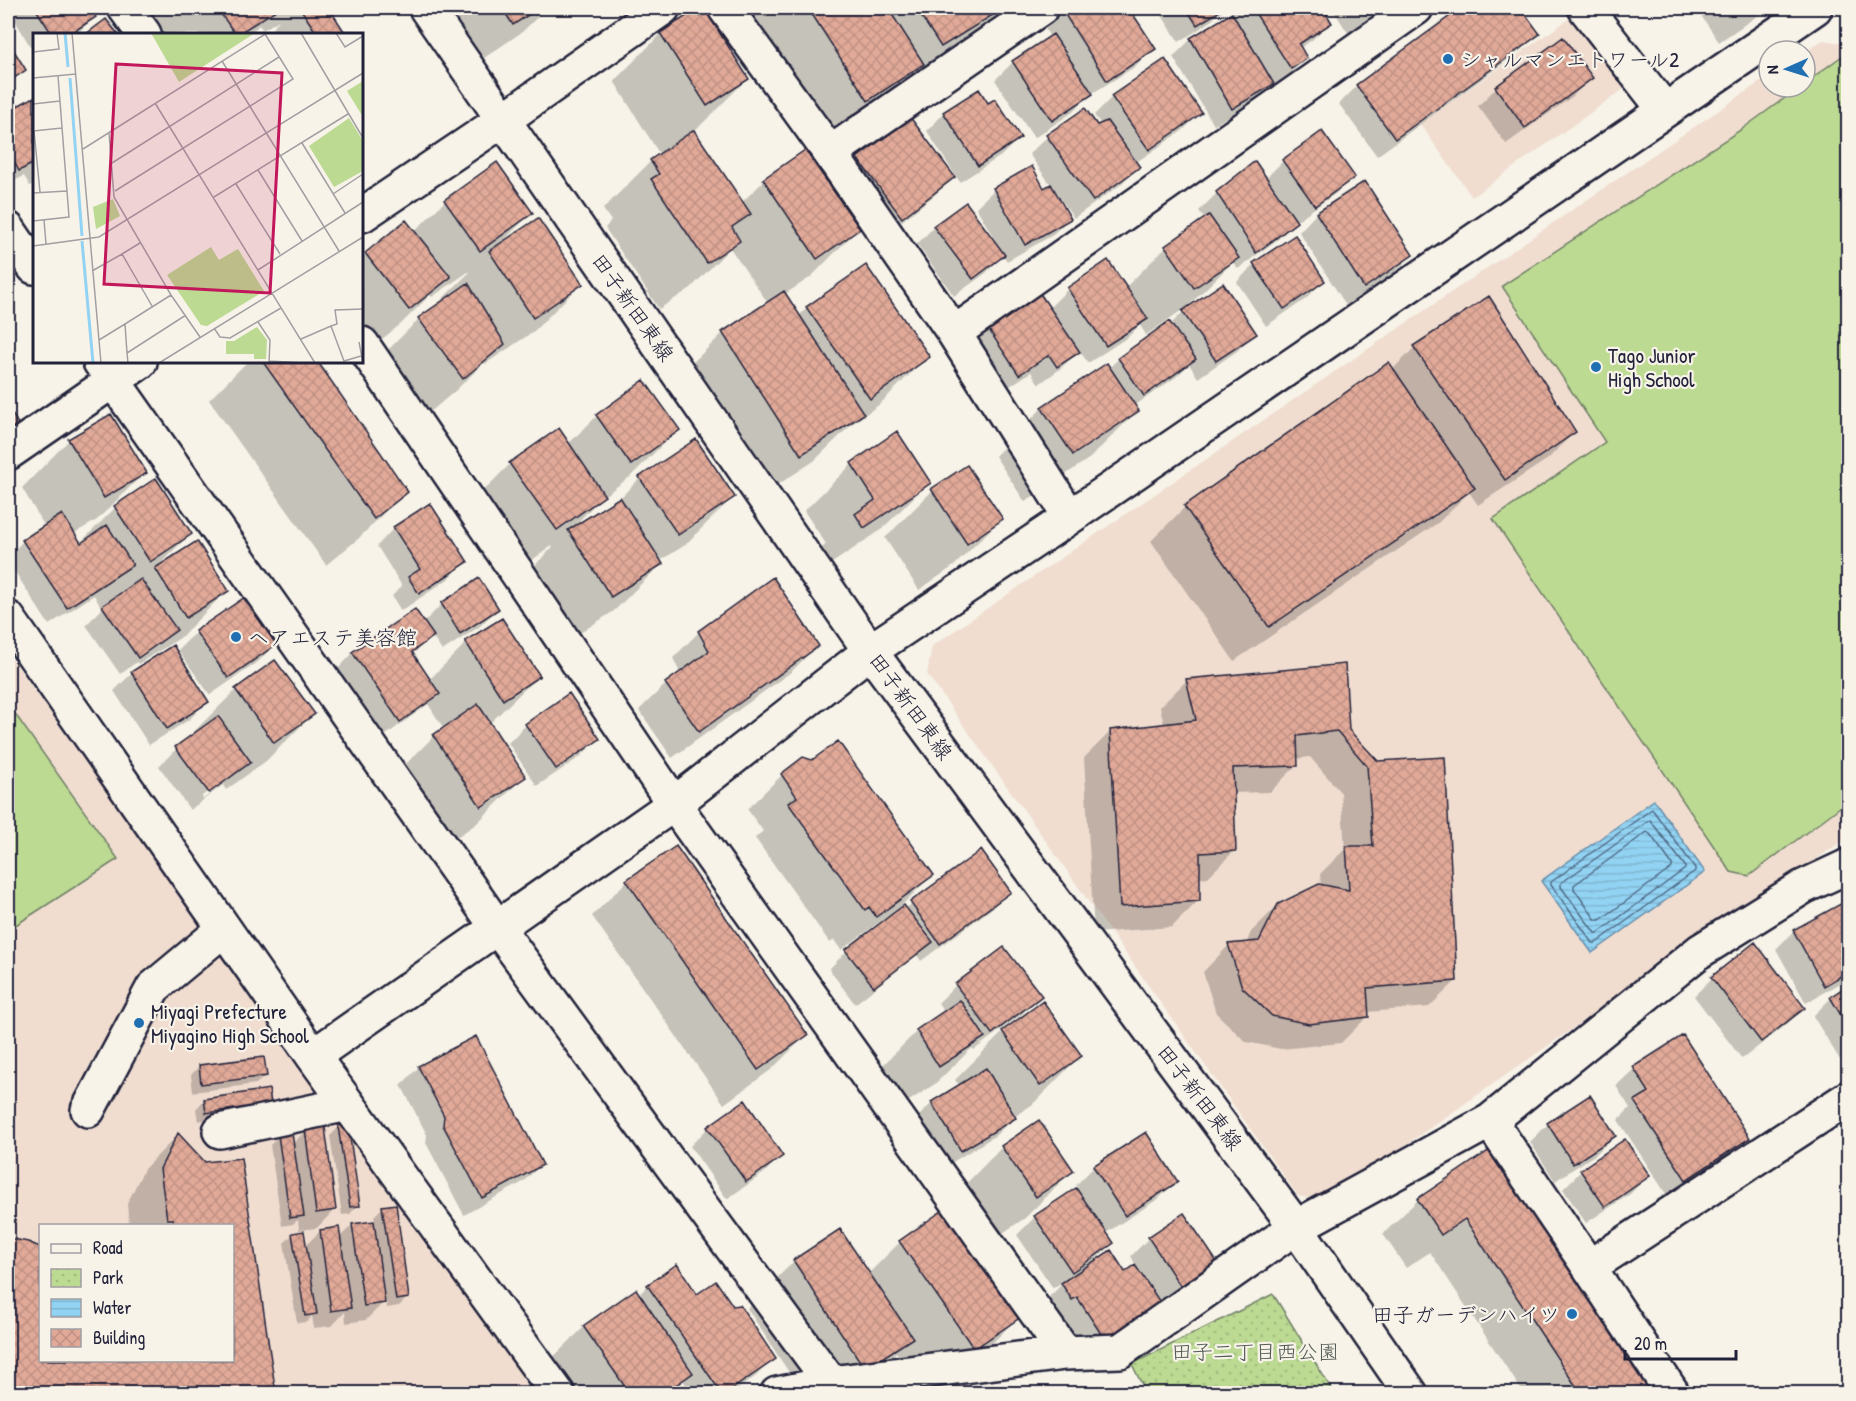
<svg xmlns="http://www.w3.org/2000/svg" width="1856" height="1401" viewBox="0 0 1856 1401" font-family="'Patrick Hand','Klee One',sans-serif">
<style>
.built{fill:#f0ddd0;fill-rule:evenodd}
.park{fill:url(#park-dots);stroke:#6f7e66;stroke-width:1.5}
.garden{fill:#bcda92;stroke:#6f7e66;stroke-width:1.5}
.water{fill:url(#water-rules);stroke:#658ca9;stroke-width:1.5}
.shadow{fill:#0003;fill-rule:evenodd}
.lines{fill:none;stroke-linecap:round;stroke-linejoin:round}
.shore{stroke:#4f6985;stroke-width:1.5}
.building{fill:url(#building-cross-hatch);stroke:#22223b;stroke-width:1.5}
.minor-casing{stroke:#22223b;stroke-width:38}
.minor{stroke:#f7f3e8;stroke-width:33}
.poi-dot{fill:#1f6fb2;stroke:#f7f3e8;stroke-width:2}
.labels{text-anchor:middle;dominant-baseline:central;stroke-width:4.5;stroke-linejoin:round;paint-order:stroke}
.poi-label{font-size:21px;fill:#22223b;stroke:#f7f3e8;text-anchor:start}
.street-label{font-size:21px;fill:#22223b;stroke:#f7f3e8}
.park-label{font-size:21px;fill:#505955;stroke:#f7f3e8}
.inset-river{fill:none;stroke:#92d3f3;stroke-width:3}
.inset-road{fill:none;stroke:#a29fa3;stroke-width:1.5}
.view{fill:#c2185b;fill-opacity:0.15;stroke:#c2185b;stroke-width:3}
.inset-edge{fill:none;stroke:#22223b;stroke-width:3}
</style>
<defs>
<pattern id="park-dots" width="8" height="8" patternUnits="userSpaceOnUse" patternTransform="scale(1.5)"><rect width="8" height="8" fill="#bcda92"/><path d="M2 2h.1M6 6h.1" fill="none" stroke="#a1bb7f" stroke-width="1.8" stroke-linecap="round"/></pattern>
<pattern id="water-rules" width="6" height="5" patternUnits="userSpaceOnUse" patternTransform="scale(1.5)"><rect width="6" height="5" fill="#92d3f3"/><path d="M0 2.5h6" fill="none" stroke="#7eb5d1"/></pattern>
<pattern id="building-cross-hatch" width="8" height="8" patternUnits="userSpaceOnUse" patternTransform="scale(1.5)"><rect width="8" height="8" fill="#e0a998"/><path d="M0 0l8 8M0 8l8-8" fill="none" stroke="#c09184"/></pattern>
</defs>
<rect width="100%" height="100%" fill="#f7f3e8"/>
<filter id="ink" filterUnits="userSpaceOnUse"><feTurbulence type="fractalNoise" baseFrequency=".0167" numOctaves="2"/><feDisplacementMap in="SourceGraphic" scale="12" xChannelSelector="R" yChannelSelector="G"/><feConvolveMatrix kernelMatrix="1 2 1 2 8 2 1 2 1" color-interpolation-filters="sRGB"/></filter>
<g filter="url(#ink)">
<!-- built -->
<path class="built" d="M1577,13L1628,86L1472,197L1420,124Z
M1823,40L1848,44V837L1325,1201L1298,1196L927,674L932,646L1769,76V87H1805V52Z
M8,653L331,1107L537,1393H8ZM40,1226H232V1360H40Z"/>
<!-- park -->
<path class="park" d="M1273,1294L1334,1393H1146L1132,1364Z"/>
<!-- garden -->
<path class="garden" d="M1842,56L1848,66V801L1749,876L1731,872L1493,519L1605,442L1502,286L1742,129L1800,87H1805V83Z
M8,704L118,859L8,930Z"/>
<!-- water -->
<path class="water" d="M1654,800L1705,872L1592,953L1541,881Z"/>
<!-- shadow -->
<path class="shadow" d="M8,8H88L94,17L77,34H34V53Z
M139,8H327L345,34H274L271,30L279,20L263,30L259,25L250,34H157Z
M423,8H547L522,32L465,71Z
M702,8L747,79L700,126L693,131L741,203L764,181L805,152L858,229L811,277L785,294L799,316L807,308L928,356L880,404L852,424L814,461L753,501L675,380L723,333L768,303L730,248L691,288L659,309L605,228L611,221L603,209L651,161L660,155L614,81L661,34Z
M730,8H1003L957,54L820,147Z
M1068,8H1127L1154,49L1136,66L1088,96L1073,112L1034,138L995,80L1013,62L1050,37L1045,29Z
M1157,8H1224L1210,22L1179,42Z
M1236,8H1321L1330,22L1312,40L1300,48L1306,58L1288,76L1273,86L1272,84L1255,101L1214,125L1173,57L1191,39L1229,16Z
M1332,8H1389L1348,33Z
M1464,8H1520L1538,33L1520,51L1377,156L1339,104L1357,86Z
M1696,8H1769L1719,42Z
M1563,39L1591,78L1573,96L1506,144L1478,106L1496,88Z
M8,44L24,69L8,86Z
M1112,97L1200,113L1182,131L1135,163L1138,167L1120,185L1074,218L1058,195L1056,196L1069,219L1051,236L1007,261L1003,255L986,273L954,296L917,244L934,227L993,242L995,240L976,207L994,190H1043L1051,185L1029,154L1047,137L1084,110L1096,126L1101,124L1094,115Z
M34,99V184L30,186L24,176L8,184V112Z
M988,105L1019,138L1001,156L960,182L955,175L936,194L884,235L840,177L858,160L909,119L953,176L955,175L927,131L944,113Z
M1283,161L1353,177L1335,194L1296,221L1278,239L1238,269L1233,262L1187,307L1255,333L1237,351L1198,378L1189,364L1176,377L1134,406L1137,411L1090,458L1025,502L995,456L1042,408L1109,368L1118,359L1169,323L1170,325L1186,309L1185,308L1146,335L1140,325L1128,337L1088,363L1079,350L1060,369L1039,384L1031,372L1001,392L968,343L986,325L1049,308L1068,289L1125,288L1166,247L1206,220L1199,211L1217,193L1265,179Z
M1365,183L1412,255L1394,273L1346,305L1299,232L1316,214Z
M445,201L531,213L502,242L581,284L533,332L485,364L484,363L455,391L415,425L371,367L419,319L444,302L442,299L469,273L468,272L432,297L430,295L401,324L362,355V258L366,254L414,232Z
M8,247L22,271L8,285Z
M1254,264L1323,281L1306,299L1266,326L1237,282Z
M1414,348L1574,432L1548,459L1478,505L1469,492L1439,522L1234,661L1151,541L1185,507L1392,370Z
M247,362H316L406,491L358,539L326,565L209,400Z
M597,416L678,429L630,477L601,498L571,529L619,499L640,478L733,497L685,545L660,561L661,564L614,611L563,644L522,578L553,547L552,546L509,576L463,511L510,464L568,444Z
M69,440L145,472L97,520L73,534L79,544L115,508L156,481L191,533L157,567L227,590L180,638L138,664L137,662L120,674L86,625L102,609L94,595L49,625L8,561V557L23,541L45,527L22,488Z
M852,464L929,482L881,530L816,574L808,562L826,544L804,511Z
M932,491L1001,519L954,566L919,590L885,538Z
M394,528L466,562L448,579L401,611L392,596L402,586L377,546Z
M479,580L497,609L479,627L442,651L432,636L412,655L429,680L466,643L501,620L538,676L489,724L524,777L476,824L433,853L386,784L434,736L444,729L428,704L382,738L336,671L353,653L423,623L442,604Z
M196,632L275,644L258,662L210,695L178,650Z
M699,632L817,646L791,672L672,758L639,710L666,684L680,673L673,658Z
M275,662L313,714L266,761L226,790L223,785L190,810L159,766L236,690ZM222,781V785L203,799L202,796Z
M1343,666L1348,731L1377,762L1456,981L1429,1007L1367,1012L1368,1016L1341,1043L1281,1049L1246,1042L1216,1013L1203,972L1229,945L1246,944L1251,932L1278,905L1321,886L1320,874L1345,849L1341,793L1310,757L1296,759L1297,765L1270,792L1233,793L1234,851L1208,877L1198,878V901L1172,927L1094,933L1084,758L1111,731L1164,725L1160,707L1186,681Z
M132,673L207,701L190,719L149,745L114,691Z
M568,696L598,739L580,757L537,786L508,743L526,725Z
M803,759L932,875L896,911L898,912L905,909L981,853L1009,892L991,909L921,961L917,955L855,1004L829,969L846,952L890,918L888,916L841,950L834,940L830,943L755,838L763,831L747,809L782,775Z
M675,848L806,1035L772,1069L724,1104L592,916L627,881Z
M1845,904L1848,910V978L1806,1003L1776,949L1794,931Z
M1755,944L1803,1008L1786,1025L1742,1059L1694,996L1712,978Z
M1004,949L1040,996L1022,1014L974,1050L972,1048L935,1084L891,1113L869,1079L917,1031L945,1012L938,1003L956,985Z
M1848,987V1054L1840,1060L1813,1016L1831,998Z
M1043,1004L1080,1056L1033,1104L1014,1117L996,1135L943,1168L914,1121L932,1103L960,1086L955,1080L1002,1033Z
M199,1066L265,1076L256,1084L193,1092L191,1075Z
M419,1067L541,1165L523,1182L464,1215L426,1143L427,1135L401,1085Z
M1634,1069L1748,1138L1730,1156L1668,1197L1618,1120L1630,1108L1616,1086Z
M1589,1097L1614,1136L1596,1154L1555,1181L1530,1142L1548,1124Z
M204,1100L270,1103L261,1112L198,1121L196,1109Z
M339,1127L358,1205L350,1214L342,1215L330,1136Z
M708,1128L781,1156L764,1173L727,1199L690,1146Z
M306,1131L334,1210L317,1228L299,1230L298,1220L293,1224L282,1226L270,1145L279,1136L292,1144Z
M178,1135L204,1163L240,1160L275,1394H8V1240L28,1243L40,1248V1360H232V1226H129L127,1204L144,1169Z
M1500,1145L1667,1394H1524L1430,1252L1406,1268L1383,1234L1418,1200Z
M1002,1147L1072,1171L1025,1218L988,1243L955,1195Z
M1094,1167L1176,1182L1158,1199L1106,1233L1112,1242L1092,1263L1093,1264L1125,1274L1136,1266L1131,1256L1148,1239L1184,1215L1217,1265L1088,1359L1058,1314L1054,1316L1044,1302L1063,1283L1062,1282L1053,1288L1017,1235L1035,1217L1078,1188L1076,1185Z
M1581,1171L1648,1176L1630,1194L1586,1223L1563,1189Z
M383,1207L408,1297L399,1306L387,1308L386,1300L366,1320L346,1323L345,1312L332,1326L314,1328L312,1316L307,1322L297,1323L284,1243L293,1234L305,1246L320,1231L339,1238L352,1225L375,1222L374,1216Z
M900,1242L1019,1316L972,1364L929,1394H925L896,1352L863,1385L803,1394L747,1308L794,1261L868,1274Z
M648,1286L697,1296L732,1308L774,1358L756,1376L731,1394H692L683,1380L670,1394H550L536,1374L584,1327L638,1295Z"/>
<g class="lines">
<!-- shore -->
<path class="shore" d="M1652,809L1695,868V871L1596,943H1593L1551,885V882Z
M1650,820L1685,866V869L1598,933H1595L1561,887V883Z
M1647,832L1650,834L1672,864V868L1600,920H1596L1574,889V885Z"/>
</g>
<!-- building -->
<path class="building" d="M35,8H90L96,17L70,34H52Z
M217,8H279L238,34H235Z
M300,8H329L346,34H317Z
M502,8H539L513,25Z
M699,8H704L749,79L707,106L660,33Z
M808,8H888L924,64L868,101Z
M916,8H1004L941,47Z
M1065,8H1129L1156,49L1107,81L1062,10Z
M1186,8H1225L1197,25Z
M1252,8H1323L1332,23L1299,44L1307,58L1291,69Z
M1461,8H1521L1540,34L1395,139L1356,85Z
M1232,13L1274,84L1232,109L1190,38Z
M106,19L118,34H86Z
M1053,34L1093,94L1052,121L1012,61Z
M1563,37L1593,78L1525,128L1495,87Z
M8,41L26,70L8,82Z
M1165,59L1202,113L1149,150L1111,96Z
M979,89L988,103L995,99L1021,138L978,166L943,112Z
M34,97V163L19,171L8,150V111Z
M1085,108L1097,125L1107,121L1140,167L1093,201L1046,135Z
M910,117L955,177L902,218L857,158Z
M694,130L751,214L732,227L740,241L707,263L651,179L659,174L650,160Z
M1322,131L1355,177L1315,206L1282,160Z
M805,150L860,229L817,259L763,179Z
M1255,161L1297,222L1256,253L1216,192Z
M497,162L533,213L480,251L444,200Z
M1032,166L1044,188L1051,184L1071,219L1025,245L993,188Z
M1365,181L1413,255L1364,288L1316,213Z
M966,202L1005,255L973,279L933,226Z
M1209,215L1239,258L1194,288L1165,246Z
M538,218L583,284L533,318L489,251Z
M406,220L451,277L409,310L365,253Z
M1295,235L1325,281L1284,309L1253,263Z
M8,244L24,271L8,282Z
M1108,260L1148,319L1106,346L1067,288Z
M866,265L930,357L870,399L806,307Z
M468,283L505,344L463,379L418,318Z
M1223,283L1257,334L1216,361L1182,311Z
M1037,289L1080,352L1057,367L1049,355L1019,375L985,324Z
M784,291L864,414L801,455L722,332Z
M1489,296L1576,432L1505,480L1413,346Z
M1169,321L1196,359L1144,396L1118,358Z
M263,362H318L408,492L374,519Z
M1389,362L1475,488L1269,627L1184,506Z
M1107,363L1139,411L1073,455L1041,407Z
M644,380L680,430L631,465L596,415Z
M8,407L20,427L8,435Z
M111,414L147,473L104,498L68,439Z
M559,428L605,496L557,530L509,463Z
M897,431L931,483L864,528L855,514L875,500L851,463Z
M696,439L735,497L678,535L639,477Z
M967,465L1003,519L967,544L931,489Z
M156,478L192,534L150,562L114,506Z
M620,497L663,564L611,597L568,530Z
M430,503L468,562L419,594L408,577L420,569L393,527Z
M62,514L81,543L107,525L133,565L67,608L22,540Z
M197,541L229,591L186,618L155,568Z
M773,577L819,646L699,732L665,683L709,651L698,631Z
M479,578L499,609L460,634L441,603Z
M141,579L177,630L138,658L102,606Z
M245,597L277,644L228,678L195,631Z
M415,609L434,636L412,652L440,694L400,722L352,652Z
M502,618L540,676L503,700L465,641Z
M173,645L209,702L167,729L131,672Z
M275,660L315,714L274,743L235,689Z
M1345,664L1349,730L1378,761L1445,757L1457,981L1367,988L1369,1017L1309,1024L1272,1016L1242,987L1228,944L1259,941L1278,904L1319,884L1349,890L1346,846H1373L1367,766L1337,731L1297,736L1298,766L1233,768L1236,851L1200,853V901L1120,907L1110,730L1196,720L1186,679Z
M569,693L600,739L556,769L525,724Z
M478,704L526,777L481,807L433,735Z
M218,716L251,762L209,793L175,747Z
M838,741L934,875L876,917L869,907L865,910L788,803L797,797L781,774L803,757L812,760Z
M676,846L808,1035L758,1070L626,880Z
M981,850L1011,892L940,944L910,902Z
M1846,901L1848,907V972L1824,986L1793,930Z
M904,905L933,942L874,987L845,950Z
M1755,942L1805,1008L1761,1042L1711,977Z
M1004,947L1042,996L992,1034L955,984Z
M1848,985V1027L1830,997Z
M960,1000L985,1037L939,1067L916,1030Z
M1043,1001L1082,1056L1040,1086L1002,1031Z
M1683,1035L1750,1138L1686,1180L1634,1101L1649,1092L1633,1067Z
M476,1036L543,1165L482,1198L443,1125L444,1116L418,1066Z
M264,1057L267,1076L201,1084L199,1065Z
M986,1068L1016,1118L961,1151L931,1102Z
M269,1089L271,1104L206,1113L204,1099Z
M1590,1095L1616,1136L1573,1164L1547,1123Z
M745,1100L783,1156L746,1182L707,1127Z
M1039,1120L1074,1171L1036,1197L1001,1146Z
M348,1124L360,1206L350,1207L338,1126Z
M325,1127L336,1210L316,1213L305,1129Z
M1146,1132L1178,1182L1125,1216L1093,1166Z
M178,1133L205,1162L241,1158L276,1394H8V1238L28,1242L40,1247V1360H232V1226H174L173,1219H167L160,1169Z
M292,1133L304,1216L290,1218L278,1135Z
M1625,1139L1650,1176L1605,1207L1580,1170Z
M1500,1143L1668,1394H1581L1465,1219L1441,1235L1417,1199Z
M1076,1188L1114,1243L1072,1272L1034,1216Z
M396,1204L409,1298L396,1300L382,1206Z
M946,1208L1021,1317L974,1349L899,1241Z
M1184,1213L1219,1265L1183,1290L1148,1237Z
M374,1221L385,1303L364,1306L352,1224Z
M339,1227L351,1308L331,1311L320,1230Z
M840,1229L913,1338L865,1369L793,1260Z
M304,1231L317,1314L305,1316L292,1233Z
M1111,1250L1125,1272L1135,1265L1162,1305L1107,1343L1077,1297L1072,1300L1061,1283Z
M677,1264L697,1294L716,1281L733,1306L740,1305L776,1359L725,1394H722L647,1285Z
M636,1289L693,1373L663,1394H630L583,1326Z"/>
<g class="lines">
<!-- minor casing -->
<g class="minor-casing">
<path id="minor" d="M125,8L144,34
M426,8L870,651L1296,1227L1411,1394
M725,8L830,153L954,333L1070,517
M1585,8L1664,109
M830,153L1041,8
M362,215L503,120L663,8
M8,229L34,267
M954,333L1416,8
M362,344L674,804L1065,1353
M100,362L497,927L831,1383
M8,453L140,362
M8,618L313,1056L558,1394
M313,1056L674,804L870,651L1070,517L1815,8
M88,1110L153,988L224,929
M1490,1121L1589,1267
M220,1131L348,1104
M777,1394L831,1383L1065,1353L1120,1351L1296,1227L1490,1121L1700,951L1803,887L1848,866
M1673,1394L1589,1267L1848,1098"/>
</g>
<!-- minor -->
<use href="#minor" class="minor"/>
</g>
</g>
<!-- markers -->
<g class="poi-dot">
<circle cx="1448" cy="59" r="6"/>
<circle cx="1596" cy="367" r="6"/>
<circle cx="236" cy="637" r="6"/>
<circle cx="139" cy="1023" r="6"/>
<circle cx="1572" cy="1314" r="6"/>
</g>
<g class="labels">
<!-- poi labels -->
<g class="poi-label">
<text x="1460" y="59">シャルマンエトワール2</text>
<text x="1608" y="355">Tago Junior<tspan x="1608" dy="24">High School</tspan></text>
<text x="248" y="637">ヘアエステ美容館</text>
<text x="151" y="1011">Miyagi Prefecture<tspan x="151" dy="24">Miyagino High School</tspan></text>
<text x="1560" y="1314" text-anchor="end">田子ガーデンハイツ</text>
</g>
<!-- street labels -->
<g class="street-label">
<text transform="translate(633 307) rotate(55)">田子新田東線</text>
<text transform="translate(911 706) rotate(54)">田子新田東線</text>
<text transform="translate(1200 1097) rotate(53)">田子新田東線</text>
</g>
<!-- park labels -->
<g class="park-label">
<text x="1255" y="1351">田子二丁目西公園</text>
</g>
</g>
<!-- overview -->
<g transform="translate(33 33)">
<rect width="330" height="330" fill="#f7f3e8"/>
<path d="M316,85L330,108V138L301,154L276,113ZM80,166L87,183L63,196L60,174ZM224,294L234,307L233,326H221V321H193V308H201Z" fill="#bcda92"/>
<path d="M118,0H222L146,49ZM330,48V84L314,58ZM178,214L186,227L205,216L231,258L174,293L168,292L134,242Z" fill="#bcda92"/>
<path class="inset-river" d="M32,0L35,34M37,45L49,203M49,208L60,330"/>
<path class="inset-road" d="M39,0L68,330M268,0L330,105M303,0L312,14L330,3M0,19L26,16L24,0M189,28L306,218M0,45L43,41M122,70L282,330M0,71L27,68M0,98L29,95M1,98L7,159M76,100L81,164L138,262L167,304M269,110L312,180M50,116L234,0M79,130L246,24M225,137L269,208M203,151L247,221M82,158L260,46L232,1M0,160L34,158M300,161L330,141M181,164L315,81M11,187L13,211M0,188L36,184L25,43M0,213L66,204L330,40M89,221L107,210M225,237L330,169M59,238L89,221L119,273M225,289L237,307L236,330M181,295L187,304L197,305L248,275M268,306L298,293M66,307L92,291M326,309L330,330M94,320L92,291L138,262M328,323L311,328L298,293L304,291L302,277L330,276M236,328L270,330M95,330L94,320L153,282M126,330L330,204"/>
<path class="view" d="M83,31L249,40L237,260L71,251Z"/>
<rect width="330" height="330" class="inset-edge"/>
</g>
<!-- margin -->
<rect width="1856" height="1401" fill="none" stroke="#f7f3e8" stroke-width="30"/>
<rect x="15" y="15" width="1826" height="1371" fill="none" stroke="#22223b" stroke-width="2" filter="url(#ink)"/>
<!-- legend -->
<rect x="39" y="1224" width="195" height="138" fill="#f7f3e8" stroke="#a29fa3" stroke-width="1.5"/>
<rect x="51" y="1244" width="30" height="9" fill="#f7f3e8" stroke="#a29fa3" stroke-width="1.5"/>
<text x="93" y="1254" font-size="18" fill="#22223b">Road</text>
<rect x="51" y="1269" width="30" height="18" fill="url(#park-dots)" stroke="#a29fa3" stroke-width="1.5"/>
<text x="93" y="1284" font-size="18" fill="#22223b">Park</text>
<rect x="51" y="1299" width="30" height="18" fill="url(#water-rules)" stroke="#a29fa3" stroke-width="1.5"/>
<text x="93" y="1314" font-size="18" fill="#22223b">Water</text>
<rect x="51" y="1329" width="30" height="18" fill="url(#building-cross-hatch)" stroke="#a29fa3" stroke-width="1.5"/>
<text x="93" y="1344" font-size="18" fill="#22223b">Building</text>
<!-- north arrow -->
<g transform="translate(1787 69) rotate(267)"><circle r="28" fill="#f7f3e8" stroke="#a29fa3" stroke-width="1.5"/>
<path d="M0-4.5L10 22L0 15L-10 22Z" fill="#1f6fb2"/>
<text y="-9" font-size="16" font-weight="bold" text-anchor="middle" fill="#22223b">N</text>
</g>
<!-- scale -->
<path d="M1625 1350v9h111v-9" fill="none" stroke="#22223b" stroke-width="3"/>
<text x="1634" y="1350" font-size="18" fill="#22223b" stroke="#f7f3e8" stroke-width="4.5" paint-order="stroke">20 m</text>
</svg>
